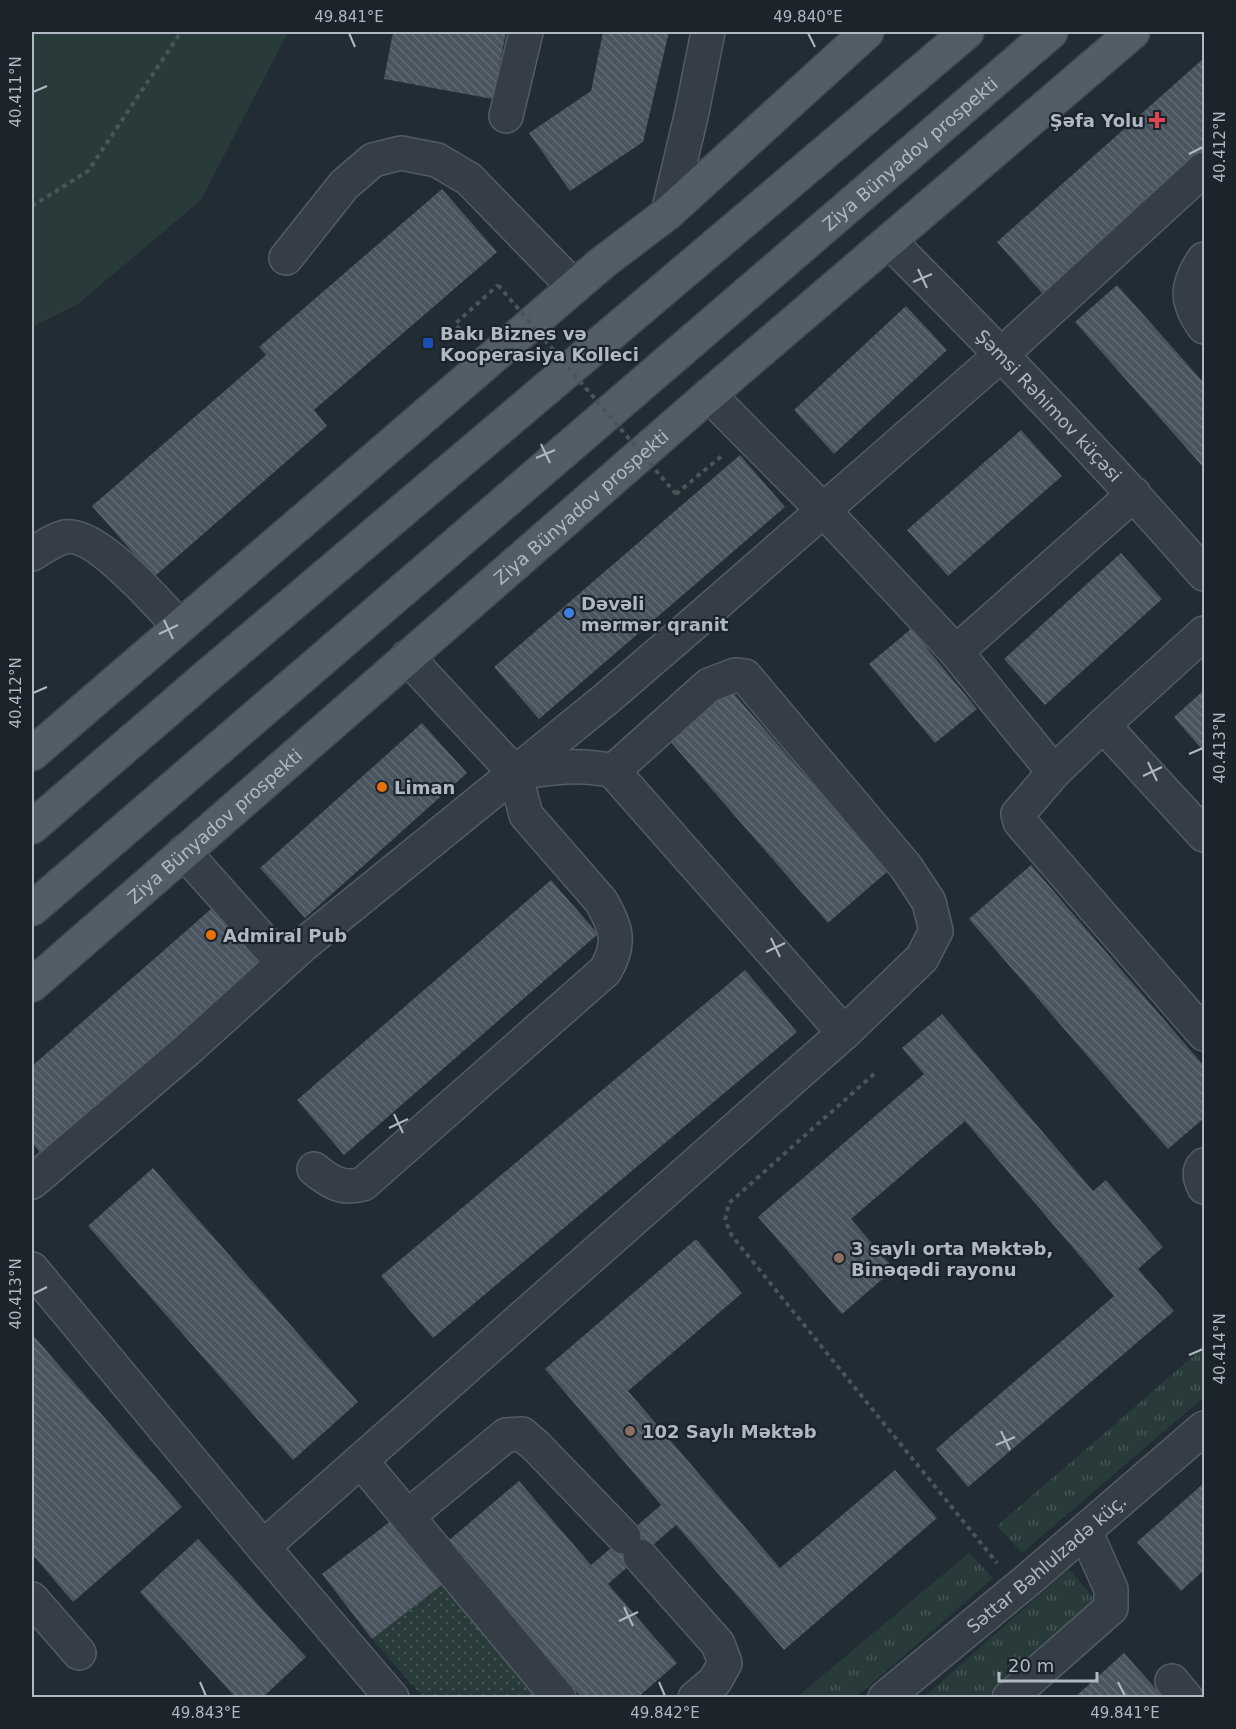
<svg xmlns="http://www.w3.org/2000/svg" width="1236" height="1729" viewBox="0 0 1236 1729" font-family="'DejaVu Sans',sans-serif">
<style>
.grass{fill:url(#grass-tufts)}
.park{fill:url(#park-dots)}
.pitch{fill:#283b3a}
.building{fill:url(#building-back-hatch)}
.lines{fill:none;stroke-linecap:round;stroke-linejoin:round}
.minor-casing{stroke:#535c64;stroke-width:36}
.major-casing{stroke:#3f4750;stroke-width:36}
.path{stroke:#465758;stroke-width:4;stroke-dasharray:4.5 4.5;stroke-linecap:butt}
.minor{stroke:#353e46;stroke-width:33}
.major{stroke:#535d66;stroke-width:33}
.path-bridge{stroke:#465758;stroke-width:4;stroke-dasharray:4.5 4.5;stroke-linecap:butt}
.ticks{fill:none;stroke:#b0b9c3;stroke-width:2}
.health-dot{fill:#e0444e;stroke:#1b232b;stroke-width:2}
.transit-dot{fill:#1a4fb4;stroke:#1b232b;stroke-width:2}
.shop-dot{fill:#3f7fe0;stroke:#1b232b;stroke-width:2}
.food-dot{fill:#e8710a;stroke:#1b232b;stroke-width:2}
.education-dot{fill:#8d6e63;stroke:#1b232b;stroke-width:2}
.labels{text-anchor:middle;dominant-baseline:central;stroke-width:4.5;stroke-linejoin:round;paint-order:stroke}
.poi-label{font-size:18px;font-weight:bold;fill:#b0b9c3;stroke:#1b232b;text-anchor:start}
.street-label{font-size:18px;fill:#b0b9c3;stroke:#1b232b}
.neatline{fill:none;stroke:#b0b9c3;stroke-width:2}
.ticks-label{font-size:15px;text-anchor:middle;fill:#b0b9c3}
</style>
<defs>
<pattern id="grass-tufts" width="24" height="20" patternUnits="userSpaceOnUse" patternTransform="scale(1.5)"><rect width="24" height="20" fill="#283b3a"/><path d="M3 7l-1-3M5 7V3M7 7l1-3M15 17l-1-3M17 17v-4M19 17l1-3" fill="none" stroke="#455555"/></pattern>
<pattern id="park-dots" width="8" height="8" patternUnits="userSpaceOnUse" patternTransform="scale(1.5)"><rect width="8" height="8" fill="#283b3a"/><path d="M2 2h.1M6 6h.1" fill="none" stroke="#455555" stroke-width="1.8" stroke-linecap="round"/></pattern>
<pattern id="building-back-hatch" width="6" height="6" patternUnits="userSpaceOnUse" patternTransform="scale(1.5)"><rect width="6" height="6" fill="#49545f"/><path d="M-1 5l2 2M0 0l6 6M5-1l2 2" fill="none" stroke="#616a74"/></pattern>
</defs>
<rect width="100%" height="100%" fill="#222c35"/>
<!-- grass -->
<path class="grass" d="M1204,1347V1397L1022,1553L997,1526Z
M969,1553L993,1578L856,1697H797Z
M1069,1569L1096,1601L986,1697L923,1698Z"/>
<!-- park -->
<path class="park" d="M447,1581L546,1697H423L372,1639Z"/>
<!-- pitch -->
<path class="pitch" d="M32,32H288L201,200L78,304L32,327Z"/>
<!-- building -->
<path class="building" d="M393,32H506L493,99L384,79Z
M603,32H669L643,142L570,191L529,133L591,91Z
M1204,58V149L1042,293L997,242Z
M442,189L497,252L314,410L327,426L154,577L92,506L266,355L259,347Z
M1117,285L1204,383V468L1075,322Z
M906,306L947,350L834,454L794,410Z
M1021,430L1062,476L948,576L907,530Z
M740,455L785,507L539,719L494,667Z
M1121,553L1162,599L1045,705L1004,659Z
M911,629L977,709L935,743L869,664Z
M728,687L888,871L828,923L668,739Z
M1204,690V752L1174,717Z
M422,723L467,773L305,918L260,868Z
M1031,865L1204,1066V1118L1168,1149L969,919Z
M551,880L598,934L344,1155L297,1100Z
M219,902L268,958L42,1155L32,1143V1066Z
M745,970L797,1032L433,1338L381,1276Z
M942,1014L1093,1191L1106,1180L1163,1247L1138,1269L1174,1311L968,1487L936,1449L1114,1296L965,1121L851,1219L894,1269L842,1314L758,1217L924,1074L902,1048Z
M153,1168L358,1402L293,1460L88,1226Z
M696,1239L742,1293L628,1391L780,1568L895,1470L937,1518L784,1650L676,1525L608,1584L677,1663L637,1698H582L448,1541L519,1481L591,1565L661,1505L545,1369Z
M32,1334L182,1507L73,1602L32,1554Z
M1204,1483V1570L1181,1591L1137,1542Z
M396,1517L447,1581L372,1639L322,1574Z
M198,1539L306,1657L262,1698H236L140,1592Z
M1124,1653L1164,1698H1074Z"/>
<g class="lines">
<!-- minor casing -->
<g class="minor-casing">
<g id="minor">
<path d="M506,116L526,32"/>
<path d="M668,213L692,112L708,32"/>
<path id="s1" d="M890,242C998,350 1104,459 1204,574"/>
<path d="M286,258L344,185L373,160L401,153L437,160L469,179L574,287"/>
<path d="M1204,259C1186,285 1185,301 1204,327"/>
<path d="M709,395L824,511L956,652L1054,772"/>
<path d="M32,554C41,549 54,539 65,537C96,531 158,604 179,626"/>
<path d="M1204,633L1103,725L1204,835"/>
<path d="M956,652L1134,494"/>
<path d="M1103,725L1054,772L1018,814L1020,822L1204,1034"/>
<path d="M515,773C550,768 578,763 613,771L844,1033"/>
<path d="M184,852L283,963"/>
<path d="M1204,1165C1197,1172 1201,1180 1204,1187"/>
<path d="M314,1169C330,1182 342,1190 363,1184L605,971C622,943 616,927 601,901L526,815L515,773L407,657"/>
<path d="M32,1182L187,1050L303,945L606,699L692,625L1002,354L1204,169"/>
<path d="M32,1269L263,1547L392,1698"/>
<path d="M361,1461L559,1698"/>
<path d="M408,1516L506,1435L522,1434L536,1446L624,1537"/>
<path d="M263,1547L844,1033L922,958L936,931L929,902L906,867L745,676L735,675L709,685L613,771"/>
<path d="M640,1556L718,1644L725,1663L715,1681L695,1698"/>
<path d="M32,1599L79,1653"/>
<path d="M1172,1681L1186,1698"/>
<path id="s2" d="M885,1698L1029,1579L1204,1428"/>
<path d="M1009,1698L1111,1608V1589L1085,1531"/>
</g>
</g>
<!-- major casing -->
<g class="major-casing">
<g id="major">
<path d="M32,754L602,263L668,213L867,32"/>
<path d="M32,827L206,677L967,32"/>
<path id="s3" d="M32,909L1051,32"/>
<path id="s4" d="M32,985L709,395L1133,32"/>
</g>
</g>
<!-- path -->
<path class="path" d="M32,206L88,171L181,32
M466,336L455,324L498,285
M676,494L724,454
M874,1074L729,1203L725,1220L732,1236L997,1563"/>
<!-- minor -->
<use href="#minor" class="minor"/>
<!-- major -->
<use href="#major" class="major"/>
<!-- path-bridge -->
<path class="path-bridge" d="M498,285L676,494"/>
</g>
<!-- ticks -->
<path class="ticks" d="M349,33L355,47M808,33L815,47M33,92L47,86M1189,154L1203,147M918,269L927,288M913,282L932,274M541,444L550,463M536,458L555,450M164,620L173,639M159,634L178,625M33,693L47,687M1189,754L1203,748M1148,762L1157,781M1143,776L1162,767M771,938L780,957M766,952L785,943M394,1114L403,1133M389,1128L408,1119M33,1294L47,1287M1189,1355L1203,1349M1001,1431L1010,1450M996,1445L1015,1437M624,1607L633,1626M619,1621L638,1612M200,1682L206,1696M659,1682L665,1696M1118,1682L1125,1696"/>
<!-- markers -->
<path class="health-dot" d="M1154 111h6v6h6v6h-6v6h-6v-6h-6v-6h6z"/>
<rect class="transit-dot" x="422" y="337" width="12" height="12" rx="3"/>
<circle class="shop-dot" cx="569" cy="613" r="6"/>
<g class="food-dot">
<circle cx="382" cy="787" r="6"/>
<circle cx="211" cy="935" r="6"/>
</g>
<g class="education-dot">
<circle cx="839" cy="1258" r="6"/>
<circle cx="630" cy="1431" r="6"/>
</g>
<g class="labels">
<!-- poi labels -->
<g class="poi-label">
<text x="1144" y="120" text-anchor="end">Şəfa Yolu</text>
<text x="440" y="333">Bakı Biznes və<tspan x="440" dy="21">Kooperasiya Kolleci</tspan></text>
<text x="581" y="603">Dəvəli<tspan x="581" dy="21">mərmər qranit</tspan></text>
<text x="394" y="787">Liman</text>
<text x="223" y="935">Admiral Pub</text>
<text x="851" y="1248">3 saylı orta Məktəb,<tspan x="851" dy="21">Binəqədi rayonu</tspan></text>
<text x="642" y="1431">102 Saylı Məktəb</text>
</g>
<!-- street labels -->
<g class="street-label">
<text stroke="none"><textPath href="#s3" startOffset="1158">Ziya Bünyadov prospekti</textPath></text>
<text stroke="none"><textPath href="#s1" startOffset="228">Şəmsi Rəhimov küçəsi</textPath></text>
<text stroke="none"><textPath href="#s4" startOffset="728">Ziya Bünyadov prospekti</textPath></text>
<text stroke="none"><textPath href="#s4" startOffset="242">Ziya Bünyadov prospekti</textPath></text>
<text stroke="none"><textPath href="#s2" startOffset="210">Səttar Bəhlulzadə küç.</textPath></text>
</g>
</g>
<!-- border -->
<rect width="1236" height="1729" fill="none" stroke="#1b232b" stroke-width="66"/>
<!-- scale -->
<path d="M999 1672v9h98v-9" fill="none" stroke="#b0b9c3" stroke-width="3"/>
<text x="1008" y="1672" font-size="18" fill="#b0b9c3" stroke="#1b232b" stroke-width="4.5" paint-order="stroke">20 m</text>
<rect x="33" y="33" width="1170" height="1663" class="neatline"/>
<g class="ticks-label">
<text x="349" y="22">49.841°E</text>
<text x="808" y="22">49.840°E</text>
<text transform="translate(16 92) rotate(-90)" y="5">40.411°N</text>
<text transform="translate(1220 147) rotate(-90)" y="5">40.412°N</text>
<text transform="translate(16 693) rotate(-90)" y="5">40.412°N</text>
<text transform="translate(1220 748) rotate(-90)" y="5">40.413°N</text>
<text transform="translate(16 1294) rotate(-90)" y="5">40.413°N</text>
<text transform="translate(1220 1349) rotate(-90)" y="5">40.414°N</text>
<text x="206" y="1718">49.843°E</text>
<text x="665" y="1718">49.842°E</text>
<text x="1125" y="1718">49.841°E</text>
</g>
</svg>
